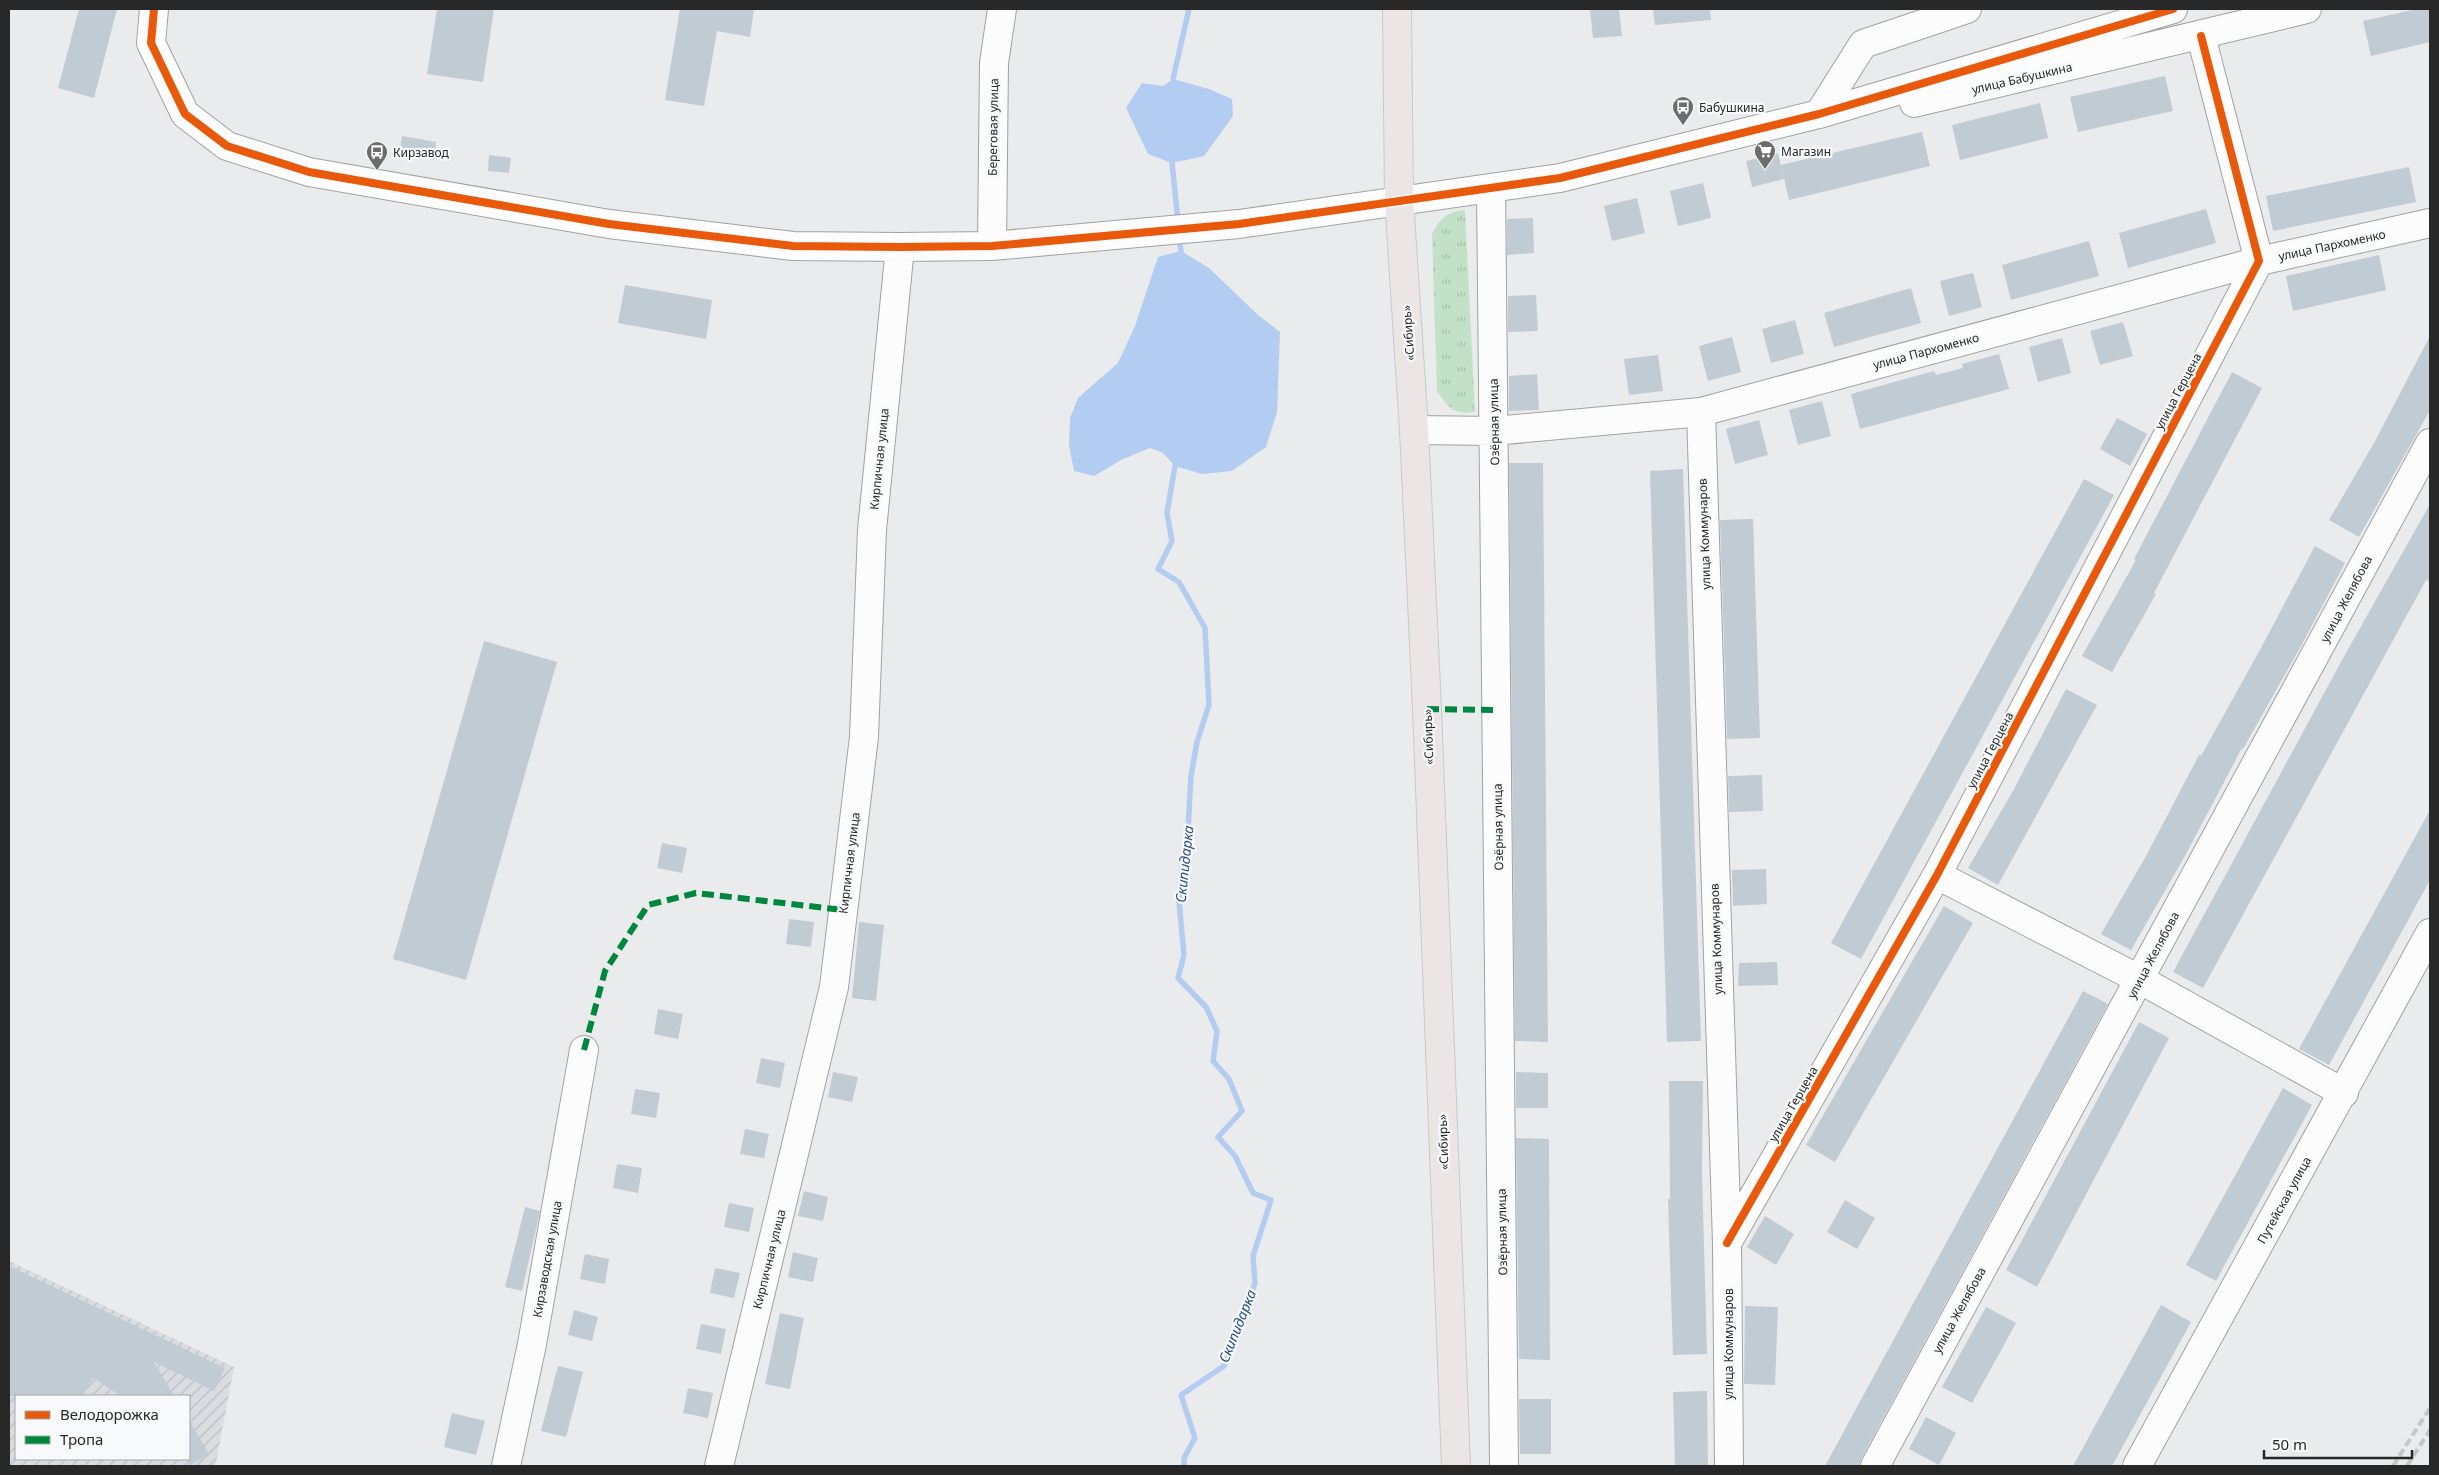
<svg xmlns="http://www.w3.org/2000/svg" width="2439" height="1475" viewBox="0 0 2439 1475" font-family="'Noto Sans',sans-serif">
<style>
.industrial{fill:url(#industrial-furrows);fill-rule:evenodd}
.grass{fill:url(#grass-tufts)}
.water{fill:#b3ccf2}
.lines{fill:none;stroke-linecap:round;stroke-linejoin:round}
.stream{stroke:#b3ccf2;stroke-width:5.5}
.building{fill:#c0cbd4}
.minor-casing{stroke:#a1a2a2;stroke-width:30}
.major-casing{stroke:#c9c9c9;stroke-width:30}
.minor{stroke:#fcfcfc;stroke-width:28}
.major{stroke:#ece5e6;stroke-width:28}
.rail{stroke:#c5c6c6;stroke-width:4;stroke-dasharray:8 4;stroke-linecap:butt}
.quiet{stroke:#00873e;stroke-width:6;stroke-dasharray:12 6;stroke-linecap:butt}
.cycleway-casing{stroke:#f7f9fa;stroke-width:11}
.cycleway{stroke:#e8590c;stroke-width:8}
.labels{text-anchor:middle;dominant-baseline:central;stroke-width:4.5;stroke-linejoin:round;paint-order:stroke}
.street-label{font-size:12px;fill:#282829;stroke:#f7f9fa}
.poi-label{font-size:12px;fill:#282829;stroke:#f7f9fa;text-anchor:start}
.water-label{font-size:14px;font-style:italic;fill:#244d8e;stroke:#f7f9fa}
</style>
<defs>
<pattern id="industrial-furrows" width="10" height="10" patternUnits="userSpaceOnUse" patternTransform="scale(1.25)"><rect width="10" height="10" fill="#d9dde1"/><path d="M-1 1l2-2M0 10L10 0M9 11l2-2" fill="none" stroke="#babec1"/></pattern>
<pattern id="grass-tufts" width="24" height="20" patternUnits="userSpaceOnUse" patternTransform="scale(1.25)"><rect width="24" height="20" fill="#c3e1c7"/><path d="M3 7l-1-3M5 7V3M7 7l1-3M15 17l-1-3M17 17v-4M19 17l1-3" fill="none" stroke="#a8c1ab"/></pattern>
</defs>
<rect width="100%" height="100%" fill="#eaebec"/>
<!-- industrial -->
<path class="industrial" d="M9,1261L234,1367L216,1463L212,1466H9ZM16,1396H189V1459H16Z"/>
<!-- grass -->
<path class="grass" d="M1465,210L1475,412C1454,415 1448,408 1437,391L1432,234C1440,218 1447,212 1465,210Z"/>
<!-- water -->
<path class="water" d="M1173,79L1209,89L1232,99L1233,116L1204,156L1172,163L1148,154L1126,108L1142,83L1163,86Z
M1181,251L1209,268L1258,315L1280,332L1277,412L1266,447L1232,471L1202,474L1175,466L1163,453L1150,448L1121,460L1094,476L1074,471L1069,445L1070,418L1078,398L1118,363L1135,326L1158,257Z"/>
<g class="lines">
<!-- stream -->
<path class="stream" d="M1173,79L1189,9
M1172,163L1178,222
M1179,236L1181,251
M1175,466L1167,513L1172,541L1158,569L1179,582L1205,628L1209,705L1197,742L1191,776L1188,830L1182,866L1179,901L1184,955L1178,978L1206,1007L1217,1031L1213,1061L1229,1079L1242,1111L1218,1137L1235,1156L1253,1193L1271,1200L1253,1256L1255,1283L1224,1366L1181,1395L1195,1438L1184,1458V1466"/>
</g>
<!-- building -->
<path class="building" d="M79,9H117L94,98L58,88Z
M437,9H494L483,82L427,74Z
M680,9H754L750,37L717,31L704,106L665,100Z
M1590,9H1619L1622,36L1593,38Z
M1653,9H1710L1711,20L1655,25Z
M2417,9H2430V42L2371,56L2363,21Z
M2165,76L2173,111L2078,132L2070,97Z
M2040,103L2048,138L1960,160L1952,125Z
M1922,132L1930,166L1789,200L1781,165Z
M402,136L436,142L434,160L399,155Z
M1778,153L1784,179L1752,187L1746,161Z
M489,155L511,158L509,173L488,171Z
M2409,167L2416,202L2273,231L2266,196Z
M1703,183L1711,218L1678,226L1670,191Z
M1637,198L1645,233L1612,241L1604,206Z
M2206,209L2216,243L2128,268L2119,233Z
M1533,218L1534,253L1507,255V219Z
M2089,241L2099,276L2011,300L2002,265Z
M2379,255L2386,290L2293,311L2286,276Z
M1973,273L1982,307L1949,316L1940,281Z
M625,285L712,300L706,339L618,323Z
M1911,288L1921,323L1834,347L1824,313Z
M1536,295L1538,331L1508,332V296Z
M1795,320L1804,354L1771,363L1762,329Z
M2123,322L2133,356L2100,365L2090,331Z
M2430,336V410L2359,537L2329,520L2374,443Z
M1732,337L1741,372L1708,381L1699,346Z
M2062,338L2071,373L2038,382L2029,347Z
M1999,354L2009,389L1860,429L1851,394L1934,371L1936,375L1963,368L1962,364Z
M1658,355L1663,391L1629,395L1624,359Z
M2232,372L2262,388L2154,593L2156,594L2112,672L2082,656L2136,560L2134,559Z
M1537,374L1539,410L1509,411V376Z
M1822,401L1831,436L1798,445L1789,410Z
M2117,418L2147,434L2130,466L2100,449Z
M1759,420L1768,455L1735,464L1726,429Z
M1509,463H1543L1548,1042L1515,1041Z
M1683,469L1701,1041L1667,1042L1650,471Z
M2084,479L2114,495L1861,959L1831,943Z
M2430,504V582L2426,580L2203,988L2173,972L2342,660Z
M1753,519L1760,738L1727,739L1720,520Z
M2315,546L2345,563L2301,646L2243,749L2242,748L2186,854L2131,950L2101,934L2146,856L2199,755L2201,756L2261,648Z
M484,641L557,662L466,980L393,959Z
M2066,689L2097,705L1998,885L1968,868L2013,791Z
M1762,775L1763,811L1729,812L1728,776Z
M2430,810V880L2329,1065L2299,1049Z
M662,843L687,848L682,873L657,868Z
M1766,869L1767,904L1733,906L1732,870Z
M1944,906L1973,923L1835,1162L1806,1145Z
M789,919L814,922L811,947L786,944Z
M859,922L884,925L876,1001L852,998Z
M1777,962L1778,985L1738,986L1739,963Z
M2083,991L2108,1004L1861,1459L1859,1466H1825Z
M658,1009L683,1014L678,1039L654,1034Z
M2139,1022L2169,1038L2037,1287L2006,1270Z
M761,1058L785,1063L780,1088L756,1083Z
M833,1072L858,1077L852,1102L828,1097Z
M1516,1072L1548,1073V1108H1516Z
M1669,1081H1703L1702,1173L1707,1354L1673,1355L1668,1199H1670Z
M2283,1088L2312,1105L2216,1281L2186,1265Z
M635,1089L660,1093L656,1118L631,1114Z
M745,1129L769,1134L764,1158L740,1154Z
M1516,1138L1549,1139L1550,1360L1519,1359Z
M617,1164L642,1168L638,1193L613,1188Z
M804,1191L828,1197L823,1221L798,1216Z
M1845,1200L1875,1218L1857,1249L1827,1232Z
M729,1203L754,1208L749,1232L724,1227Z
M525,1207L540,1211L522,1291L505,1287Z
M1765,1216L1794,1234L1776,1265L1747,1247Z
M793,1252L818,1258L813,1282L788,1277Z
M585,1254L609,1259L605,1284L580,1279Z
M9,1266L225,1368L214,1391L154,1362L174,1396H121L93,1378L83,1396H9Z
M715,1268L740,1273L734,1298L710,1293Z
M2161,1305L2191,1322L2174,1353L2112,1466H2073Z
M1745,1306L1778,1307L1775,1385L1744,1384Z
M1986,1307L2016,1323L1972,1403L1942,1387Z
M574,1310L598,1317L592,1341L568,1335Z
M780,1313L804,1318L790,1389L765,1384Z
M701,1324L726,1329L721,1354L696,1349Z
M558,1366L583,1372L566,1437L541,1431Z
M688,1388L713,1393L708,1418L683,1413Z
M1707,1391L1708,1466H1675L1673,1392Z
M1519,1399H1551V1454H1520Z
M452,1413L485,1421L476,1455L444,1447Z
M1926,1417L1956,1433L1939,1465L1909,1449Z
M189,1420L209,1454L189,1466Z"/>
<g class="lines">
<!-- minor casing -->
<g class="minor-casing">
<path id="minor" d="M154,9L151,43L185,114L227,146L309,172L609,224L793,246L900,247L992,246L1239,224L1560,178L1819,114L2173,9
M1914,103L2307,9
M1819,114L1863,44L1967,9
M1491,188L1504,1466
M992,246L994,63L1002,9
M1701,412L1727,1243L1729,1466
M1414,430L1494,431L1701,412L2259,261L2430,223
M1937,875L2139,979L2344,1093
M1727,1243L1937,875L2259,261L2201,36
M506,1466L532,1344L584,1050
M719,1466L834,987L864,737L872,530L900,247
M1875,1466L2430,443
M2137,1466L2430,933"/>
</g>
<!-- major casing -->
<g class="major-casing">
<path id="major" d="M1397,9L1399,199L1414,430L1427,709L1456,1466"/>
</g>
<!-- minor -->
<use href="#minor" class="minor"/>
<!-- major -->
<use href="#major" class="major"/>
<!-- rail -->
<path class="rail" d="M2393,1466L2430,1408
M2407,1466L2430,1430"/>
<!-- quiet -->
<path class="quiet" d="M1427,709L1497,710
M584,1050L605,971L648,905L696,893L843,910"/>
<!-- cycleway casing -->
<g class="cycleway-casing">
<path id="cycleway" d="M154,9L151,43L185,114L227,146L309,172L609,224L793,246L900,247L992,246L1239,224L1560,178L1819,114L2173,9
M1727,1243L1937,875L2259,261L2201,36"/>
</g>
<!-- cycleway -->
<use href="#cycleway" class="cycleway"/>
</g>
<!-- icons -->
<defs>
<g id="bus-pin" transform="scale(1.125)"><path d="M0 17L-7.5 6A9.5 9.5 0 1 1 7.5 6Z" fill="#6c6c6d" stroke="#f7f9fa"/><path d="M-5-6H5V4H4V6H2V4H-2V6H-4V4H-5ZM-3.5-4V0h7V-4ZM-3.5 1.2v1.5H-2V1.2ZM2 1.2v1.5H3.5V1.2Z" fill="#fff"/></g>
<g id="supermarket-pin" transform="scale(1.125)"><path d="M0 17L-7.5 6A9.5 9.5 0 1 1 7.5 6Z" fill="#6c6c6d" stroke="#f7f9fa"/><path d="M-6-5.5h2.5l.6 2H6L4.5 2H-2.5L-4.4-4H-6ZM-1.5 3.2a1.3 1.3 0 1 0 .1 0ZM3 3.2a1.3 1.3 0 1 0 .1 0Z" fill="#fff"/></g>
</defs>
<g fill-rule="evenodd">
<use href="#bus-pin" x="1683" y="107"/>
<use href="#supermarket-pin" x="1765" y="151"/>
<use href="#bus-pin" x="377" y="152"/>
</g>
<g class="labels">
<!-- street labels -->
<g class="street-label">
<text transform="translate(2022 78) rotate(-13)">улица Бабушкина</text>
<text transform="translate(993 127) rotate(-89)">Береговая улица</text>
<text transform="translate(2332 245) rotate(-12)">улица Пархоменко</text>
<text transform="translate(1408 333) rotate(-94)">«Сибирь»</text>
<text transform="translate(1926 351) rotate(-15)">улица Пархоменко</text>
<text transform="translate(2178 391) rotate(-62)">улица Герцена</text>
<text transform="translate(1494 422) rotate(-91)">Озёрная улица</text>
<text transform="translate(879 459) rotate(-84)">Кирпичная улица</text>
<text transform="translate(1704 534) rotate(-92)">улица Коммунаров</text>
<text transform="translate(2346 599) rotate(-62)">улица Желябова</text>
<text transform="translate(1428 737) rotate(-92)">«Сибирь»</text>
<text transform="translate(1990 750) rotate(-62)">улица Герцена</text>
<text transform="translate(1498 827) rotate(-91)">Озёрная улица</text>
<text transform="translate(849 863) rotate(-83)">Кирпичная улица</text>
<text transform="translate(1716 939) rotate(-92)">улица Коммунаров</text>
<text transform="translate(2153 955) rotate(-62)">улица Желябова</text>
<text transform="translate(1793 1104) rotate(-60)">улица Герцена</text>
<text transform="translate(1443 1142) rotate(-92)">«Сибирь»</text>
<text transform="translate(2284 1200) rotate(-61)">Путейская улица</text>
<text transform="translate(1502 1232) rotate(-91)">Озёрная улица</text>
<text transform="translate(547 1259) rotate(-80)">Кирзаводская улица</text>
<text transform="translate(769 1259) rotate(-76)">Кирпичная улица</text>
<text transform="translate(1959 1310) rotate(-61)">улица Желябова</text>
<text transform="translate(1728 1344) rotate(-90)">улица Коммунаров</text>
</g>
<!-- poi labels -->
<g class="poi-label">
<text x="1699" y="107">Бабушкина</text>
<text x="1781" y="151">Магазин</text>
<text x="393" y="152">Кирзавод</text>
</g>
<!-- water labels -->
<g class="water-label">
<text transform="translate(1184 864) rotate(-84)">Скипидарка</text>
<text transform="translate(1237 1326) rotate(-68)">Скипидарка</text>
</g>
</g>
<!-- border -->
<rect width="2439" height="1475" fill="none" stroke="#282829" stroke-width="20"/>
<!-- legend -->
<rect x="15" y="1395" width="175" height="65" fill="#f7f9fa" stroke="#a4a5a6"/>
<rect x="25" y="1411" width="25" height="8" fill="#e8590c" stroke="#a4a5a6"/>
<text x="60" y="1420" font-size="15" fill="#282829">Велодорожка</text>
<rect x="25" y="1436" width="25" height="8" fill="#00873e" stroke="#a4a5a6"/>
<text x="60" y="1445" font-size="15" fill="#282829">Тропа</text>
<!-- scale -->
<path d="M2264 1450v8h148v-8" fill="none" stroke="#282829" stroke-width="2.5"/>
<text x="2272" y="1450" font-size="15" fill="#282829" stroke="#f7f9fa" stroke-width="4" paint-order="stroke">50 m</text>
</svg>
